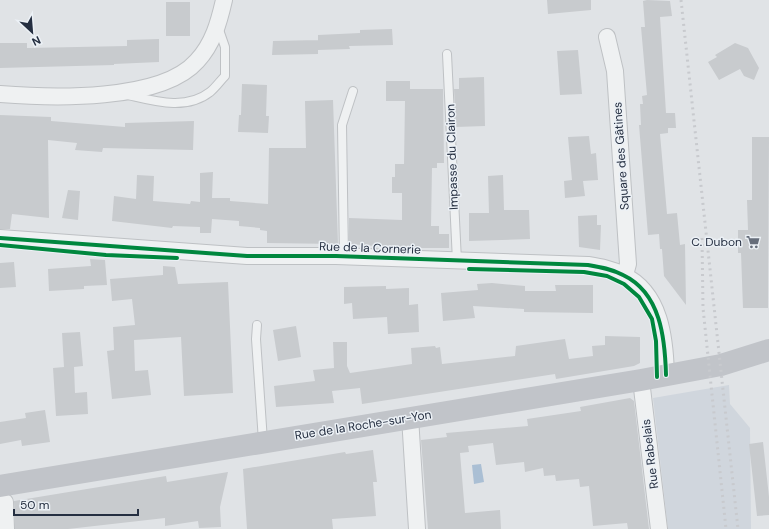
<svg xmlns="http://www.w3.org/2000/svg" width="769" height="529" viewBox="0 0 769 529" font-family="'DM Sans',sans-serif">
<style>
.built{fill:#d0d6dd}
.water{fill:#aabfd4}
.building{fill:#c8cbce}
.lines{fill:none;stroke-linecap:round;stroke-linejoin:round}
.lane-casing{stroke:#bec1c4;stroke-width:10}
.street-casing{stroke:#bec1c4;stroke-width:18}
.lane{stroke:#eff1f2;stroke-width:8}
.street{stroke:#eff1f2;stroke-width:16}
.secondary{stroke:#c1c4c9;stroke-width:22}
.rail{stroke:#c8cace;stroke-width:3;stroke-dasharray:2 4;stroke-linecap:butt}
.cycleway-casing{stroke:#ecf1f6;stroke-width:6}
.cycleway{stroke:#00873e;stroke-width:4}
.labels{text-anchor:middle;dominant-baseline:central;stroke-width:3;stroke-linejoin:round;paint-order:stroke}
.street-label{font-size:12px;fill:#252f41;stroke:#ecf1f6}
.poi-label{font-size:12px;fill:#252f41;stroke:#ecf1f6;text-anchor:end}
</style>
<rect width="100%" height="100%" fill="#e0e3e6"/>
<!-- built -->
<path class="built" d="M729,385L730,404L750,428L751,529H668L653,398Z"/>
<!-- water -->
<path class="water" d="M481,464L484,482L474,484L472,465Z"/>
<!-- building -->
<path class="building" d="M547,0H591V10L548,14Z
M647,0L670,1L672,16L660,17L666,113H675L676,128H668V133L660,134L667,214L677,213L680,245L685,244L686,305L664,276L662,249H660L659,234L648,235L639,125H641L640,104H643L642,96L647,95L641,27H645L643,1Z
M166,2H190V36H166Z
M392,29L393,45L349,46L350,49L318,50V35L360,33V30Z
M159,39V62L114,64V65L0,68V43H27V48L127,46V40Z
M318,40V54L272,55L273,41Z
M735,43L748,48L759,68L754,80L744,76L740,69L719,80L708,62L717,57L715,55Z
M578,50L582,94L560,95L557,51Z
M484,77L485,126L456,127L454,89H459V78Z
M386,81H410V89H443L444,163H437V168H432L431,226H439V234H449V248H401L349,244V218L402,220V193H392V177H395V164H404L405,101H386Z
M242,84L267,85L266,116H269L268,133L238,132L239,115H241Z
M333,100L338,244L267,243V231L260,230V228L239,226V221L212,219L211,233H200V227L173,226L172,228L112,221L114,196L136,199L137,175L154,176L153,201L190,204L191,201L200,202V173L213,172L212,198H230V201L268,204L269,148H306L305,101Z
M0,115L51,117V121L125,127V123L194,121L193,150L103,148L102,152L75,150L77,143L48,140L49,218L12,214L10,229H0Z
M589,136L591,154L596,153L598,180L583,181L585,196L565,198L564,181L572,180L568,137Z
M752,137H769L768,308H743L741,253H738V230H748L747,200H752Z
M503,175L504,210H529L530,239L469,241V213H489L488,176Z
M68,190L80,191L78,220L62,218Z
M597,215V225H601L600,250L579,247L578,216Z
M90,259L105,260L107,285L84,286V289L49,291L48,269L91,266Z
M14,262L16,287L0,288V263Z
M163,266L175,267L178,284L228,282L233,393L184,396L181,337L134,340L135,371L148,370L151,395L112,399L107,351L114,350L113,327L135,325L132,299L112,301L110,279L163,275Z
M492,283L525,286V291H556L555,285H593V313L524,312V309L473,306L475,318L443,321L441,293L478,290L477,284Z
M386,286V289L409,288V305L418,304L419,332L388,334L387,317L353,319L352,303L344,304V287Z
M296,326L301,357L278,361L273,330Z
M80,332L83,366L74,367L75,393L87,392L88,414L56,416L53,368L64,367L62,333Z
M605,336L640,337V363L634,366L556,379L555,374L362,404L360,388L332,391L334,403L276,407L274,386L315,381L313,370L334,368L333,342H347V366L350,373L412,364L411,348L435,346L436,348L440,347L442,364L515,356L516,346L565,339L569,359L593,356L592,346L605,345Z
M630,398L634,401L649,529H628L627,523L593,526L589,486L580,487L579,479L556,481L555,475L544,476L543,468L525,472L524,462L496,465L493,443L468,446L469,452L460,453L465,513L500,510L501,529H428L421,440L447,437L446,433L528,426L527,419L581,411L580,407Z
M45,410L50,442L22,446L21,440L0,444V422L26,418L25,413Z
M763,442L769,497V515L757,516L749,444Z
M373,450L377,482H373L376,516L332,519L333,529H247L243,469L345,452L346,454Z
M228,472L220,507L221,527L199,528L198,521L165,526V518L68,529H15L14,501L166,476L167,482Z"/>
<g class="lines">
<!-- lane casing -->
<g class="lane-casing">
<path id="lane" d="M447,54L457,261
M128,95C154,101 186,111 210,92C215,88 220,81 225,76V47L218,27
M344,257L342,125L353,91
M257,325L256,339L263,441"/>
</g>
<!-- street casing -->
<g class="street-casing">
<path id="street" d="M607,37L615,71L628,264L625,275
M0,94C51,98 161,102 197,61C213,44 219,22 224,0
M0,238L247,256H336L588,265C600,267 612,269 623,275C661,293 665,339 666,375
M641,380L659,529
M410,417L417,529
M5,502L6,529"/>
</g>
<!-- lane -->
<use href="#lane" class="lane"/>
<!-- street -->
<use href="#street" class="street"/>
<!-- secondary -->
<path class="secondary" d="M0,486L641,380L721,365L769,350"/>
<!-- rail -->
<path class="rail" d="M681,0L738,529
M702,238L703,308L726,529"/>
<!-- cycleway casing -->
<g class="cycleway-casing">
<path id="cycleway" d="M0,238L247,256H336L588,265C600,267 612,269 623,275C661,293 665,339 666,375
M0,245L106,255L177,258
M469,269L584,272L607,276L624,284L639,297L652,319L656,341L657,377"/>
</g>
<!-- cycleway -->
<use href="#cycleway" class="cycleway"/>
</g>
<!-- icons -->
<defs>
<g id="supermarket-bare" transform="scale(1.08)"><path d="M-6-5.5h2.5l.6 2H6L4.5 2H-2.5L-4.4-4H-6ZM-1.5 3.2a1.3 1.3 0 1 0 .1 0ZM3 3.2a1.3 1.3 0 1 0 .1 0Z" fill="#666e7b" stroke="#ecf1f6" stroke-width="2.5" paint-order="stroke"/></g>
</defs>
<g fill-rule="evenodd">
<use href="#supermarket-bare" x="753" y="242"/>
</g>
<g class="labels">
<!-- street labels -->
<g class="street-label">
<text transform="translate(621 156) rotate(-94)">Square des Gâtines</text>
<text transform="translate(452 157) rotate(-92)">Impasse du Clairon</text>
<text transform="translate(370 248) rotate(2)">Rue de la Cornerie</text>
<text transform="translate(363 425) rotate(-9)">Rue de la Roche-sur-Yon</text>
<text transform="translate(650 454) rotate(-97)">Rue Rabelais</text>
</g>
<!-- poi labels -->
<g class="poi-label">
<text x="742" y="242">C. Dubon</text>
</g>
</g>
<!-- north arrow -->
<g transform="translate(32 32) rotate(154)" stroke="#ecf1f6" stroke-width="3" paint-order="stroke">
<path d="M0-3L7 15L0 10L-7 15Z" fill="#252f41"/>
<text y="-6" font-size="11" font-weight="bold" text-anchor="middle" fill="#252f41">N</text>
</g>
<!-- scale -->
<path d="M14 509v6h124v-6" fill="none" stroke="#252f41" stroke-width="2"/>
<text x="20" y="509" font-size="12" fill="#252f41" stroke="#ecf1f6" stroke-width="3" paint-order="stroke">50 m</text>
</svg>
